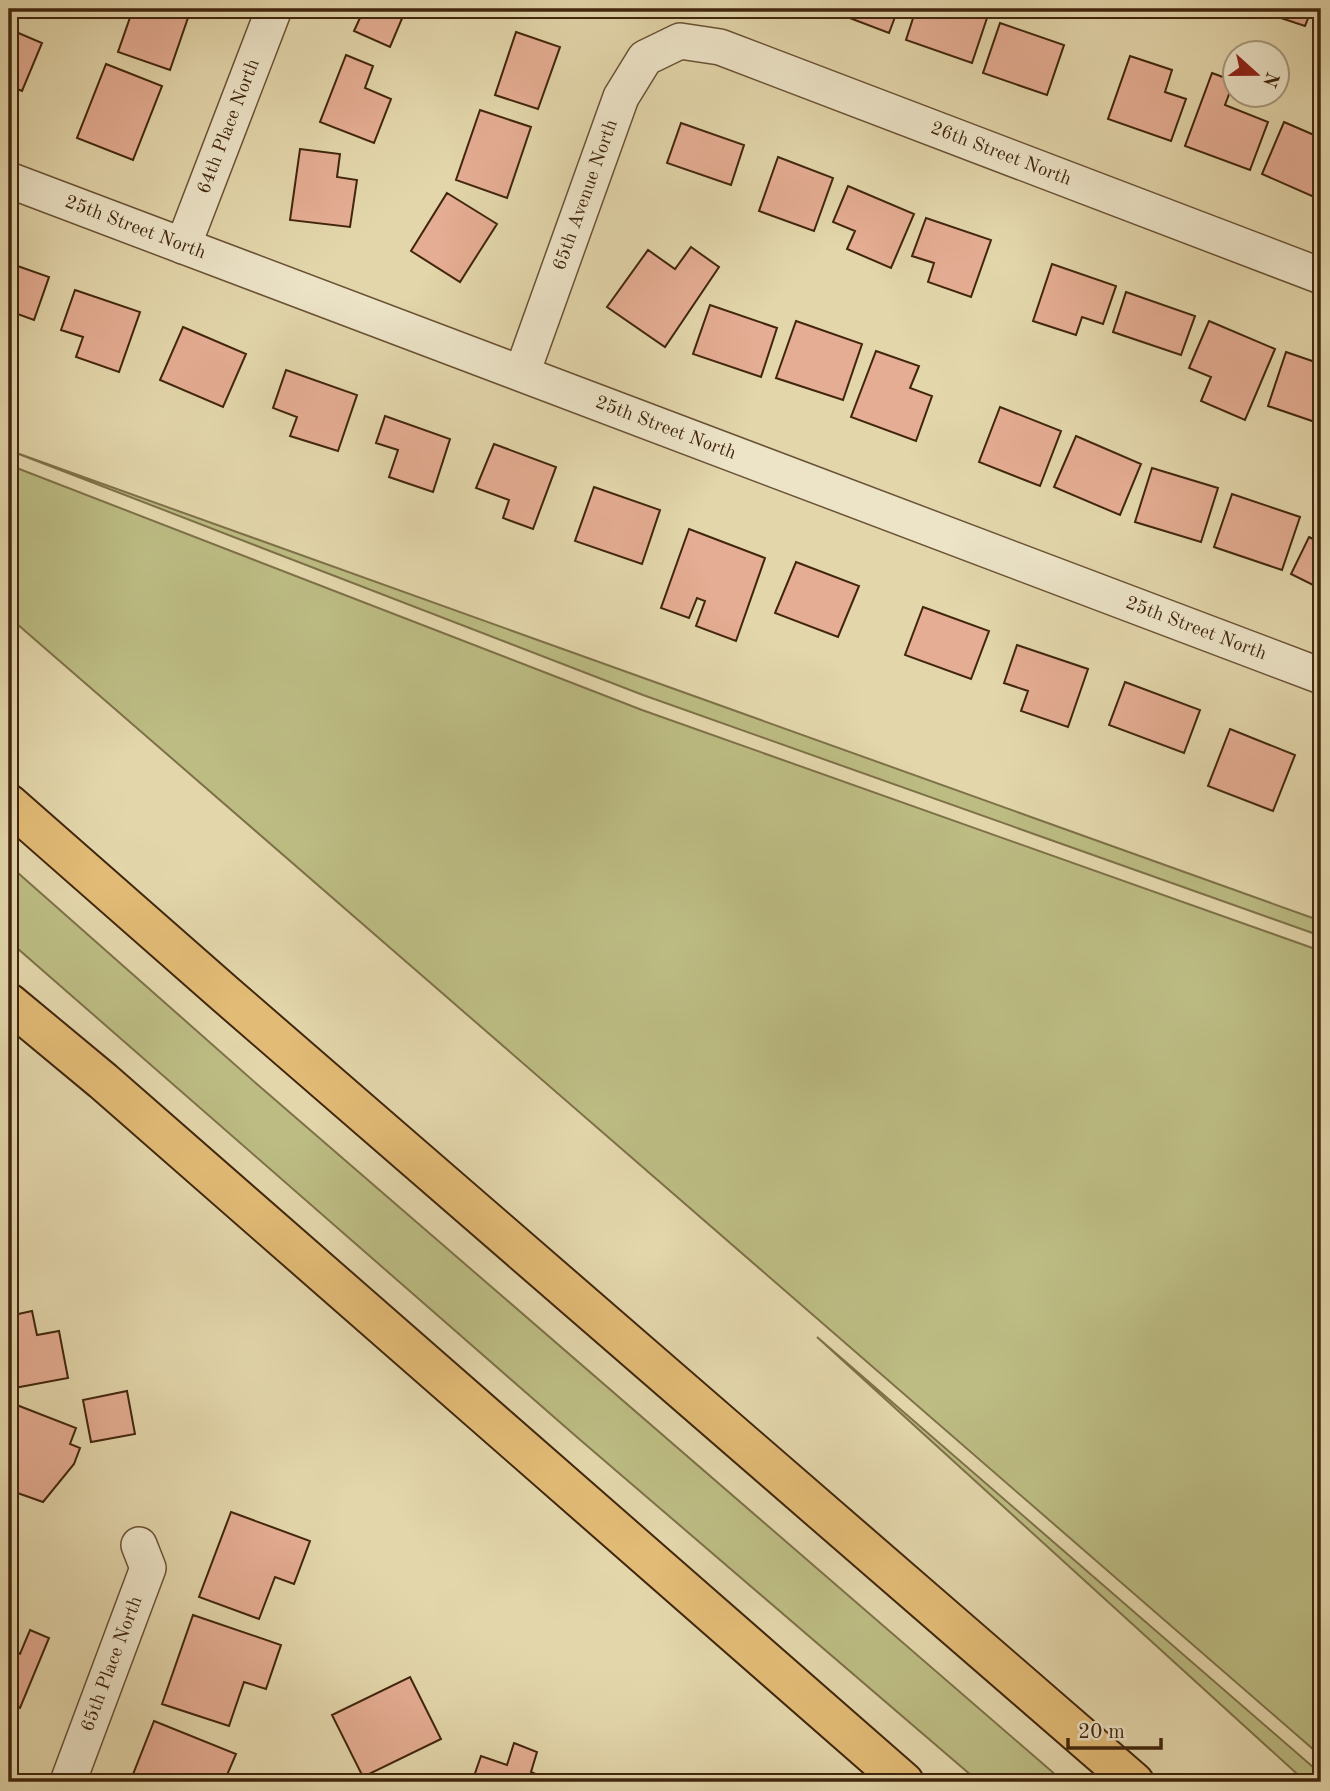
<svg xmlns="http://www.w3.org/2000/svg" width="1330" height="1791" viewBox="0 0 1330 1791" font-family="'Old Standard TT',serif">
<style>
.green{fill:#bcbc83;stroke:#7e7148;stroke-width:2}
.building{fill:#e5ad93;stroke:#41260d;stroke-width:2}
.lines{fill:none;stroke-linecap:round;stroke-linejoin:round}
.minor-casing{stroke:#6a5234;stroke-width:38}
.motorway-casing{stroke:#41260d;stroke-width:42}
.minor{stroke:#ede4c8;stroke-width:35}
.motorway{stroke:#e2bb76;stroke-width:38}
.labels{text-anchor:middle;dominant-baseline:central;stroke-width:7;stroke-linejoin:round;paint-order:stroke}
.street-label{font-size:19px;fill:#41260d;stroke:#ede4c8}
</style>
<rect width="100%" height="100%" fill="#e3d6ab"/>
<filter id="stains"><feTurbulence type="fractalNoise" baseFrequency=".00286" numOctaves="4"/><feColorMatrix values="0 0 0 0 .2 0 0 0 0 .09 0 0 0 0 .02 0 0 0 .5 -.17"/></filter>
<radialGradient id="worn" r=".72"><stop offset=".6" stop-color="#630" stop-opacity="0"/><stop offset="1" stop-color="#630" stop-opacity=".3"/></radialGradient>
<!-- green -->
<path class="green" d="M11,451L1321,921V936L643,695Z
M9,465L642,710L1321,951V1756L9,617Z
M9,865L258,1085L1064,1782H979L578,1438L9,941Z
M817,1337L1321,1774V1782H1306Z"/>
<!-- building -->
<path class="building" d="M133,9H191L170,70L118,52Z
M364,9H406L390,47L354,31Z
M826,9H898L889,33Z
M916,9H990L972,63L906,40Z
M1264,9H1312L1305,26L1263,12Z
M1000,23L1064,45L1047,95L983,73Z
M9,29L42,43L22,91L9,86Z
M516,32L560,47L538,109L495,95Z
M346,55L373,66L365,88L391,99L374,143L320,122Z
M1130,56L1172,70L1165,92L1186,99L1171,141L1108,119Z
M106,64L162,86L133,160L77,138Z
M1212,73L1234,81L1225,105L1268,122L1250,170L1185,146Z
M480,110L531,127L507,198L456,180Z
M1284,122L1321,138V200L1262,174Z
M681,123L744,145L731,185L667,163Z
M300,149L340,154L337,177L357,180L350,227L290,220Z
M778,157L833,178L814,231L759,211Z
M848,186L914,214L891,268L847,249L855,231L833,222Z
M447,193L497,224L460,282L411,251Z
M926,218L991,240L971,297L928,282L934,263L912,256Z
M691,247L719,267L665,347L607,307L648,250L675,269Z
M9,263L49,277L34,320L15,313L9,330Z
M1052,264L1116,286L1103,324L1082,317L1076,335L1033,321Z
M75,290L140,312L119,372L76,357L83,337L61,330Z
M1126,292L1195,316L1181,355L1113,332Z
M710,305L777,328L761,377L693,354Z
M796,321L862,344L843,400L776,378Z
M1209,321L1275,349L1245,420L1201,401L1211,377L1189,368Z
M183,327L246,354L223,407L160,380Z
M876,351L919,366L910,388L932,396L916,441L851,417Z
M1286,352L1321,364V424L1268,406Z
M286,370L357,395L338,451L290,436L297,417L273,408Z
M1000,407L1061,431L1040,486L979,462Z
M385,416L450,439L433,492L389,477L398,450L376,443Z
M1076,436L1141,464L1120,515L1054,487Z
M494,444L556,467L533,529L503,518L509,500L476,488Z
M1152,468L1218,488L1201,542L1135,522Z
M594,487L660,510L642,564L575,541Z
M1232,494L1300,517L1282,570L1214,547Z
M689,529L765,558L736,641L696,626L705,601L697,598L689,618L661,608Z
M1309,537L1321,543V589L1291,574Z
M796,562L859,586L838,637L775,613Z
M923,607L989,631L971,679L905,655Z
M1017,645L1088,669L1068,727L1021,711L1028,691L1004,683Z
M1125,682L1200,710L1184,753L1109,725Z
M1230,729L1295,755L1273,811L1208,786Z
M32,1311L37,1335L59,1331L68,1378L9,1389V1316Z
M127,1391L135,1434L91,1442L83,1400Z
M9,1402L76,1428L70,1444L80,1448L74,1464L43,1502L9,1490Z
M231,1512L310,1541L294,1584L275,1577L259,1619L199,1597Z
M193,1615L281,1645L266,1689L244,1682L229,1726L162,1704Z
M30,1630L49,1638L20,1708L9,1703V1649L20,1654Z
M410,1677L441,1739L363,1777L332,1715Z
M154,1721L236,1754L224,1782H130Z
M514,1743L537,1752L531,1772L554,1782H472L481,1756L507,1765Z"/>
<g class="lines">
<!-- minor casing -->
<g class="minor-casing">
<g id="minor">
<path id="s1" d="M9,180L1321,676"/>
<path id="s2" d="M183,246L274,9"/>
<path id="s3" d="M522,373L621,97L645,58L680,41L720,47L1321,276"/>
<path id="s4" d="M68,1782L148,1568L139,1545"/>
</g>
</g>
<!-- motorway casing -->
<g class="motorway-casing">
<path id="motorway" d="M9,804L224,993L1134,1782
M9,1003L103,1081L904,1782"/>
</g>
<!-- minor -->
<use href="#minor" class="minor"/>
<!-- motorway -->
<use href="#motorway" class="motorway"/>
</g>
<g class="labels">
<!-- street labels -->
<g class="street-label">
<text stroke="none"><textPath href="#s2" startOffset="128">64th Place North</textPath></text>
<text stroke="none"><textPath href="#s3" startOffset="719">26th Street North</textPath></text>
<text stroke="none"><textPath href="#s3" startOffset="189">65th Avenue North</textPath></text>
<text stroke="none"><textPath href="#s1" startOffset="135">25th Street North</textPath></text>
<text stroke="none"><textPath href="#s1" startOffset="702">25th Street North</textPath></text>
<text stroke="none"><textPath href="#s1" startOffset="1269">25th Street North</textPath></text>
<text stroke="none"><textPath href="#s4" startOffset="126">65th Place North</textPath></text>
</g>
</g>
<!-- margin -->
<rect width="1330" height="1791" fill="none" stroke="#e3d6ab" stroke-width="35"/>
<rect x="10" y="10" width="1309" height="1770" fill="none" stroke="#41260d" stroke-width="3.5"/>
<rect x="18" y="18" width="1295" height="1756" fill="none" stroke="#41260d" stroke-width="2"/>
<!-- north arrow -->
<g transform="translate(1256 74) rotate(111)"><circle r="33" fill="#ede4c8" stroke="#a8987d" stroke-width="2"/>
<path d="M0-5L12 26L0 18L-12 26Z" fill="#8f2418"/>
<text y="-10" font-size="19" font-weight="bold" text-anchor="middle" fill="#41260d">N</text>
</g>
<!-- scale -->
<path d="M1068 1738v10h93v-10" fill="none" stroke="#41260d" stroke-width="3.5"/>
<text x="1078" y="1738" font-size="21" fill="#41260d" stroke="#ede4c8" stroke-width="5" paint-order="stroke">20 m</text>
<rect width="100%" height="100%" filter="url(#stains)"/>
<rect width="100%" height="100%" fill="url(#worn)"/>
</svg>
